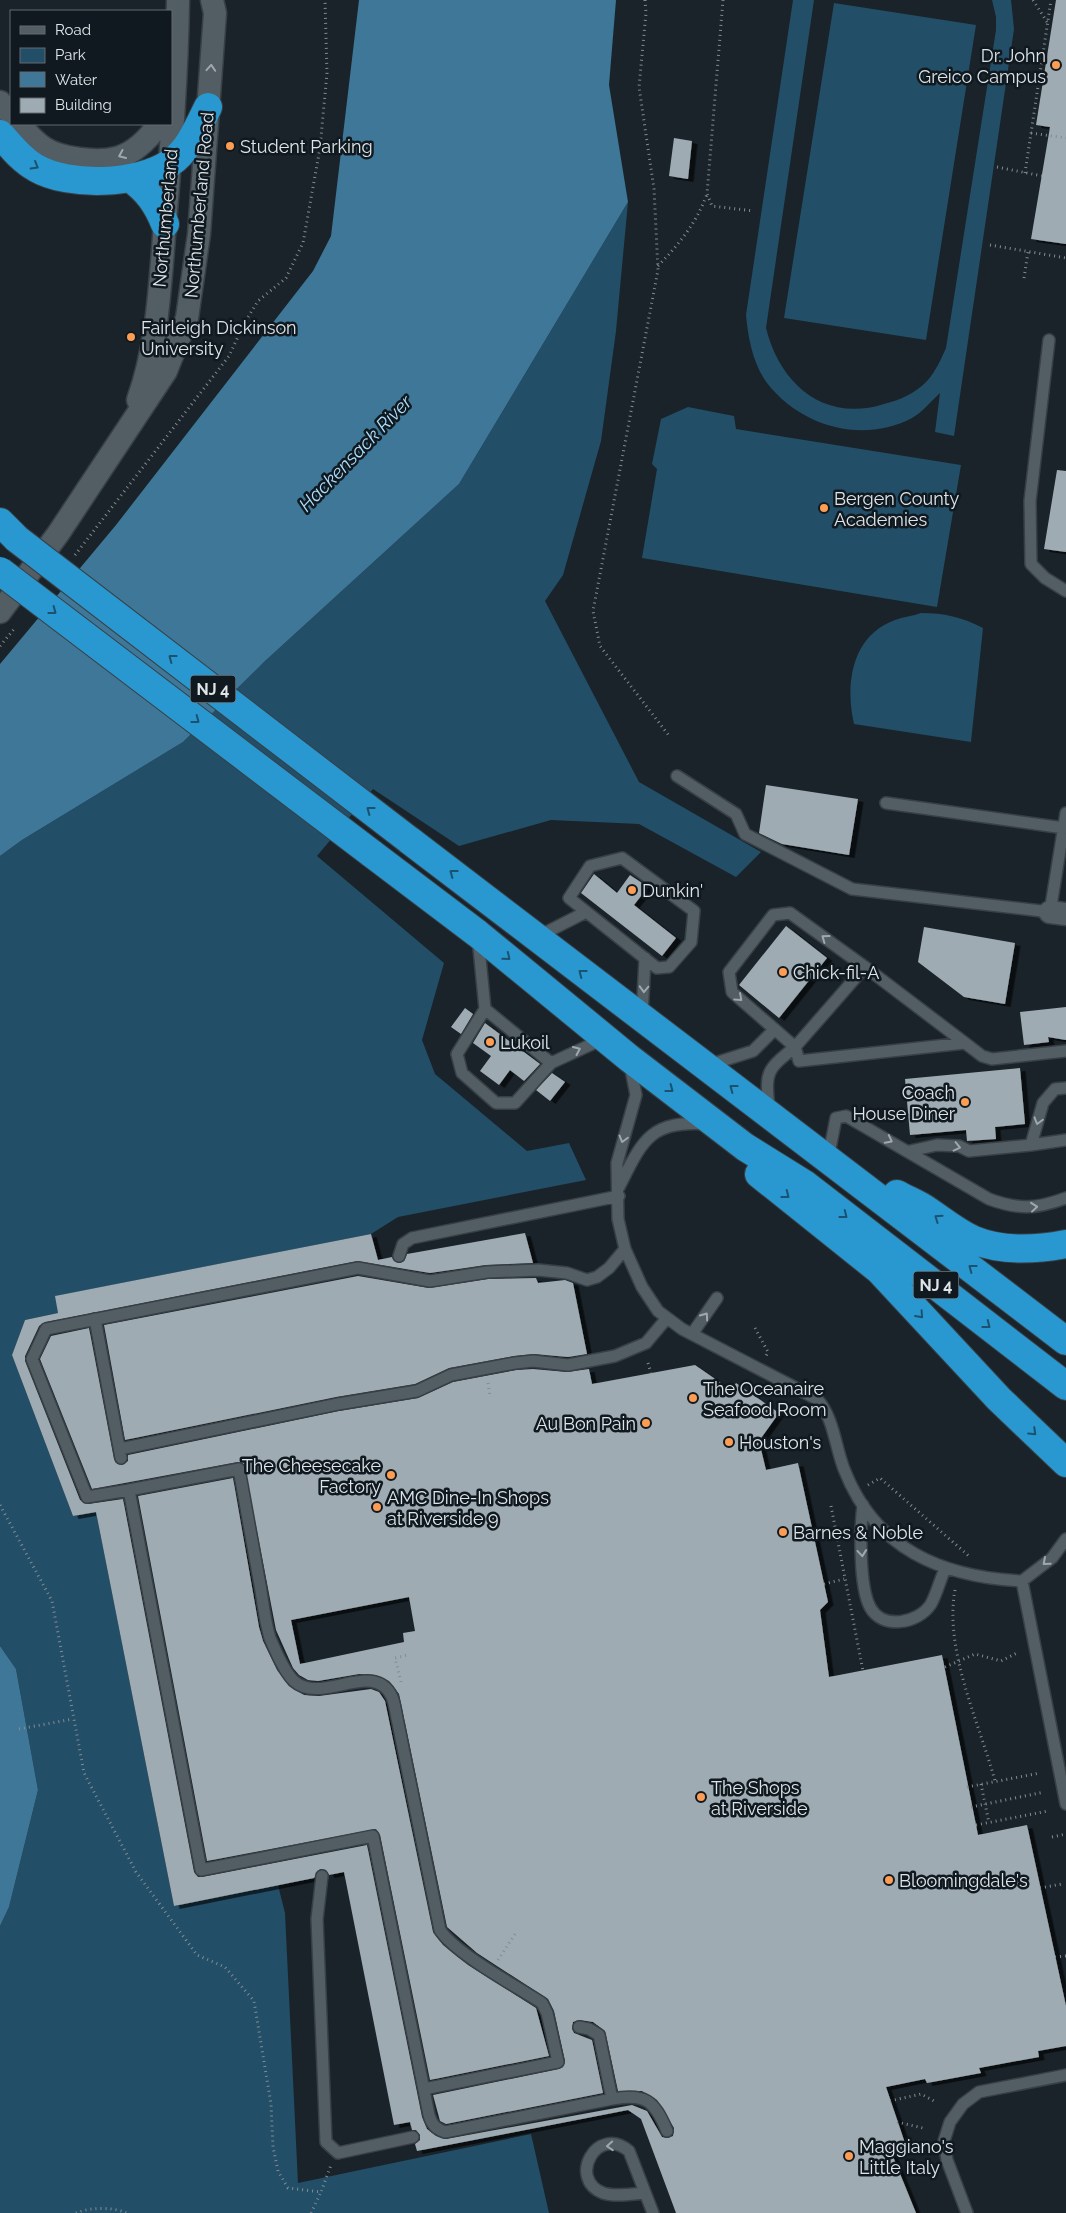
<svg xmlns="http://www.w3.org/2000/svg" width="1066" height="2213" viewBox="0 0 1066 2213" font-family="Raleway,sans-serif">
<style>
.green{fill:#224e67}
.water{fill:#3e7798}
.building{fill:#9fabb3;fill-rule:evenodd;filter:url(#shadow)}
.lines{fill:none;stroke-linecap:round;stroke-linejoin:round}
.lane-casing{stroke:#384045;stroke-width:14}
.street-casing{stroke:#384045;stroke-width:25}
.highway-casing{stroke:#384045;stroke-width:30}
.path{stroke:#838c91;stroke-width:3;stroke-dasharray:1 4;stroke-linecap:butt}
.lane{stroke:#525d64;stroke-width:11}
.street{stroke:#525d64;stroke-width:22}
.highway{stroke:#2998d0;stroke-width:28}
.highway-bridge-casing{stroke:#384045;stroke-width:30;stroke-linecap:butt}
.highway-bridge{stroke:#2998d0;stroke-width:28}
.oneway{stroke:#9fa8ad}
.oneway2{stroke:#1b526f}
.poi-dot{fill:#fc9d53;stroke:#10191f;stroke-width:2}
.labels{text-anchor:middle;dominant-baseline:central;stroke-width:5;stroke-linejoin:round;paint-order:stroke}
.shield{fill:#10191f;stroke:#a0a8ac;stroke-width:1}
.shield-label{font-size:16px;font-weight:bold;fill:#dee5e9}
.poi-label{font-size:18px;fill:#dee5e9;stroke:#10191f;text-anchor:start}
.street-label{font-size:18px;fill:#dee5e9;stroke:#10191f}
.water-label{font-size:19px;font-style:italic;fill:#aedefd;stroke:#10191f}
</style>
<defs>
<filter id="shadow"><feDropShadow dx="5.5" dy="3" stdDeviation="0" flood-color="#0009"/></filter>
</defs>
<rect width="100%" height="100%" fill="#192329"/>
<!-- green -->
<path class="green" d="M793,0H814L766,328C780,384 824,423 884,404C900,400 916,393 927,381C936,371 941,359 946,348L996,30V17L992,0H1011L1014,29L954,436L935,432L940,393C931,401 923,412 912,418C863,444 801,427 767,383C753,364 748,338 746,315Z
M834,3L976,25L926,340L784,318Z
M628,202L616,331L601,441L563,575L545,601L639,782L761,852L736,877L639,824L551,820L459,846L373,789L317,856L444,963L422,1040L435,1074L527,1151L569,1143L586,1180L398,1217L371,1234L56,1296L58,1313L25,1320L12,1355L73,1516L96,1512L174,1906L278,1885L285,1913L298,2183L531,2134L549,2213H0V1926L9,1907L38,1790L16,1669L0,1646V856L22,840L183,742L264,662L459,484Z
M688,407L734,416L736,429L961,465L937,607L642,558L657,469L652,464L661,419Z
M921,613C944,613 962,617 983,628L971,742L854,724C845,685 851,636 895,620C903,617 913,616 921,613Z"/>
<!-- water -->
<path class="water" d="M359,0H616L609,85L628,202L459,484L264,662L183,742L22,840L0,856V664L116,525L313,271L331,236Z
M0,1646L16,1669L38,1790L9,1907L0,1926Z"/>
<!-- building -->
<path class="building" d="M1056,0H1066V244L1031,239L1050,127L1036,125Z
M674,138L692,141L688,179L669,176Z
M1057,470L1066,471V552L1044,549Z
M766,785L858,799L849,855L782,844L759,833Z
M594,874L617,893L630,875L648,887L634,905L676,938L662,956L581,893Z
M786,926L827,958L779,1018L739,985Z
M924,927L1015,943L1005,1004L964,997L918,962Z
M1066,1007V1040L1048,1037L1049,1042L1024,1045L1020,1012Z
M465,1008L473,1014L461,1034L451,1027Z
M485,1023L540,1064L524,1081L510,1070L499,1085L480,1071L491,1056L473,1043Z
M1020,1068L1025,1124L995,1127L996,1139L967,1141L966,1130L910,1135L905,1079Z
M552,1073L565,1082L550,1101L536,1090Z
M525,1233L533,1263L486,1265L430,1273L357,1261L45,1322L39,1326L25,1356V1361L80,1500L88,1504L123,1499L194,1872L198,1877H202L367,1845L422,2117L427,2129L436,2136L446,2139L632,2105L647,2111L662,2137L667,2138L673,2136L674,2128L657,2100L642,2091H618L605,2031L593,2022L580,2020L573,2022L572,2029L574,2033L592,2040L603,2093L446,2124L440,2121L433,2095L559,2069L563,2067L565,2061L554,2011L548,1999L477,1953L447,1927L399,1694L389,1681L375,1675L359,1674L318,1681L308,1680L299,1675L293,1668L276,1630L244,1464L238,1462L92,1489L40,1359L51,1336L89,1328L114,1459L116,1463L122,1465L128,1461V1455L339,1411L418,1398L453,1382L516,1370L533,1369L567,1372L589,1369L592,1384L695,1365L731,1390L736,1383L779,1413L759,1441L766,1470L798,1463L828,1602L820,1610L829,1677L942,1655L978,1835L1027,1825L1066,2006V2046L1038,2051L1039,2057L979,2068L981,2073L927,2083L925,2079L886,2087L907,2149L892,2154L916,2213H676L641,2119L628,2110L417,2151L415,2144L420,2140V2135L416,2130H412L410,2122L394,2125L344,1872L329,1875L326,1870L320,1869L314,1878L174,1906L96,1512L73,1516L12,1355L25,1320L58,1313L55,1296L371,1234L378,1260L392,1257L394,1261L400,1263L404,1261L407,1254ZM409,1597L415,1631L403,1633L404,1642L300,1664L291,1620Z
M358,1276L429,1288L488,1279L536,1278L538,1283L565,1280L573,1283L587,1354L568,1357L534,1354L514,1356L449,1368L415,1384L336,1397L125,1440L104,1325Z
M233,1478L259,1627L263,1641L277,1670L289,1686L304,1695L319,1696L371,1689L379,1692L385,1701L433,1932L443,1945L468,1965L536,2008L549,2056L430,2080L380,1835L376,1829L207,1861L138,1496Z"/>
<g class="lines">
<!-- lane casing -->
<g class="lane-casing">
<path id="lane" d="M1049,340L1030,501L1031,564L1045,578L1066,591
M677,776L736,814L745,834L852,889L1050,912L1066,813
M886,803L1064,828
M622,858L694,911L691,942L669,967L657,968L569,898L590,866Z
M537,937L586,912
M478,938L485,1009L457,1054L462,1073L496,1103H515L551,1063L603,1039
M485,1009L551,1063
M642,1016L645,958
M965,1043L799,1061L795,1047L865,967L965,1043L982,1056L992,1059L1066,1051
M630,1065L636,1095L617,1163L618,1219L625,1249L642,1287L658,1311L682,1329L817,1399C834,1418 835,1446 844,1469C875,1549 941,1577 1022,1581L1066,1804
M709,1065L753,1051L774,1030
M1066,1088L1055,1089L1043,1103L1031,1145L1066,1140
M769,1111C766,1072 764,1072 795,1047L732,992L729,972L773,915L790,913L865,967
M910,1151L937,1145L959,1146L969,1151L1031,1145
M828,1159L836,1118L846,1116L989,1199C1019,1210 1036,1209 1066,1198
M619,1187C642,1142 649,1120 706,1124
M399,1256L403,1244L412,1238L619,1196
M95,1319L121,1458
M692,1334L717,1298
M120,1449L338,1404L417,1391L451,1375L515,1363L533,1361L568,1365L615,1356L646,1343L667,1318
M129,1490L87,1497L32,1359L46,1329L358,1268L430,1281L487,1272L538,1270L567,1273L587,1280L597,1277L609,1268L625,1249
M863,1505C860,1529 859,1586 870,1607C882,1630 918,1624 931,1604C937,1593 940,1580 945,1569
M1022,1581L1052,1558L1066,1539
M322,1876L317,1919L326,2142L338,2153L413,2137
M424,2089L558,2062L547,2013L542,2003C516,1986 456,1954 440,1930L398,1723C396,1715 395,1704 392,1697C374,1658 321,1706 294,1681C284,1672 275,1650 270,1638C265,1622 263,1602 260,1585C253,1546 246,1508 239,1469L129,1490L201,1870L373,1836L429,2115C432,2125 436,2129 445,2132L612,2099L599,2035L589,2029L579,2027
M612,2099C645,2093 654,2100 667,2131
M645,2193C632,2194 615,2197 603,2193C567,2179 597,2124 629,2151L653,2213
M967,2213L947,2160L944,2141L950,2122L963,2104L979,2092L1066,2075"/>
</g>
<!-- street casing -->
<g class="street-casing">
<path id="street" d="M0,102L11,115
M19,124C26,132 35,142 44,148C61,159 97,163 117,158C134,153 149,138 159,124
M138,400C158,344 160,284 165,224C171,150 177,75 178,0
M0,612L58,534L166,371L187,318L199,234L215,13L212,0
M1050,912L1066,914"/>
</g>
<!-- highway casing -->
<g class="highway-casing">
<path id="highway" d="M0,134C11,146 21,160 36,168C69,187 138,185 170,163C189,150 198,127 208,107
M130,178C148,191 157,204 165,224
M0,522L17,539
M409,840L1066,1341
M371,853L478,934L629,1058L745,1147L806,1185L1066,1386
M759,1174L879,1270L999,1399L1066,1463
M897,1194C906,1199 916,1203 924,1208C941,1219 956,1232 974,1240C1003,1252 1035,1250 1066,1244"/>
</g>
<!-- path -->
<path class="path" d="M645,0L646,13L639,87L654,189L658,270L593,611L600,646L670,737
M723,0L707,194L712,206L754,211
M1033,0L1047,22
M1031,133L1066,138
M997,167L1042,176
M1025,173L1051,0
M990,245L1066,258
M658,266C679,244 696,224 707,194
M1024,278L1028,252
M75,555L229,356L245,322L258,301L286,278L303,243L320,148L327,73L325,0
M0,646L15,628
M755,1328L768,1352L766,1356
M648,1363L651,1373
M488,1383L490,1396
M868,1485L880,1478L970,1557
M0,1505L52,1601L84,1773L136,1872L197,1955L225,1967L254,2001L271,2104L273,2147L278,2171L288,2188L321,2192L331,2165
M831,1506L863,1671
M824,1584L844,1579
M955,1590C944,1650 979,1722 995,1781
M945,1667L975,1654L1001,1661L1017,1653
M401,1682L395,1658L407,1655
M19,1729L73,1719
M981,1784L989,1823
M967,1787L1040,1773
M971,1807L1044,1792
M976,1825L1048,1811
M1052,1837L1066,1834
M1040,1888L1062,1884
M1055,1957L1066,1956
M498,1960L515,1934
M890,2101L921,2094L936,2102
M897,2122L923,2128
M76,2213C90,2207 113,2207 127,2213
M311,2213L321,2192"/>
<!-- lane -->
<use href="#lane" class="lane"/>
<!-- street -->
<use href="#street" class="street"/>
<!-- highway -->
<use href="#highway" class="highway"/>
<!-- highway-bridge casing -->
<g class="highway-bridge-casing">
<path id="highway-bridge" d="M17,539L409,840
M0,571L371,853"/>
</g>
<!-- highway-bridge -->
<use href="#highway-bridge" class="highway-bridge"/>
</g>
<!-- one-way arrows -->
<defs><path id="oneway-chevron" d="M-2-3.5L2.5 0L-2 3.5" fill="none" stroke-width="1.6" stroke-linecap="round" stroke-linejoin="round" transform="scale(1.25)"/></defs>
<g class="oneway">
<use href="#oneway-chevron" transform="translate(211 68) rotate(-86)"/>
<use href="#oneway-chevron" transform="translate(122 155) rotate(156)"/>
<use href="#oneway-chevron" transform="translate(825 938) rotate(-144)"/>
<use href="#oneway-chevron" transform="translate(644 989) rotate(92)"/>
<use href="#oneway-chevron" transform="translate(739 998) rotate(42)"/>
<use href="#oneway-chevron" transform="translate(577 1050) rotate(-24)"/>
<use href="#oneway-chevron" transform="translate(1038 1121) rotate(106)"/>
<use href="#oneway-chevron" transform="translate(623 1139) rotate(105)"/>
<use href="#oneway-chevron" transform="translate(889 1140) rotate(27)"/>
<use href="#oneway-chevron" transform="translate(957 1147) rotate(13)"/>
<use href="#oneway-chevron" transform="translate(1034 1207) rotate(-6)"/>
<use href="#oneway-chevron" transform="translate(705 1316) rotate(-55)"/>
<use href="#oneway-chevron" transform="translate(862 1553) rotate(85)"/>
<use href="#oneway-chevron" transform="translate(1046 1562) rotate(139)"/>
<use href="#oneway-chevron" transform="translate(610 2146) rotate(176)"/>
</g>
<g class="oneway2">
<use href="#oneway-chevron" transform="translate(35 166) rotate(30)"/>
<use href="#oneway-chevron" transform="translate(53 611) rotate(37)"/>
<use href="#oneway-chevron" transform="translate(172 658) rotate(-143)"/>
<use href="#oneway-chevron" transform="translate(196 720) rotate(37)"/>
<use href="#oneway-chevron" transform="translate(370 810) rotate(-143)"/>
<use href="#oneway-chevron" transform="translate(453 873) rotate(-143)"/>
<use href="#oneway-chevron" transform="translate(507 957) rotate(39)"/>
<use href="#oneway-chevron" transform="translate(582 973) rotate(-142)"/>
<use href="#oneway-chevron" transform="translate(733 1088) rotate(-143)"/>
<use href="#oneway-chevron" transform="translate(670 1089) rotate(37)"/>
<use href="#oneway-chevron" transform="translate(786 1195) rotate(38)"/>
<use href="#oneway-chevron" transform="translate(844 1215) rotate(38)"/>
<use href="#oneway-chevron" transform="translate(938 1218) rotate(-145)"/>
<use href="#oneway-chevron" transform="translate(972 1268) rotate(-143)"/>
<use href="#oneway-chevron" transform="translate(920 1315) rotate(48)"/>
<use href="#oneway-chevron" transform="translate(987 1325) rotate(38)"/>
<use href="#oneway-chevron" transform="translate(1033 1432) rotate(44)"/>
</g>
<!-- markers -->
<g class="poi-dot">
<circle cx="1056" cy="65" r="5"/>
<circle cx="230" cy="146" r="5"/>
<circle cx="131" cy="337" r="5"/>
<circle cx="824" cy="508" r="5"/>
<circle cx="632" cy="890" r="5"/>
<circle cx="783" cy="972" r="5"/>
<circle cx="490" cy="1042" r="5"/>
<circle cx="965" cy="1102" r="5"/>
<circle cx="693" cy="1398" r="5"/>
<circle cx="646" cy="1423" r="5"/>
<circle cx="729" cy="1442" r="5"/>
<circle cx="391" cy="1475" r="5"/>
<circle cx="377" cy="1507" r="5"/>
<circle cx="783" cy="1532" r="5"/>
<circle cx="701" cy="1797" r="5"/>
<circle cx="889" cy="1880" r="5"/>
<circle cx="849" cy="2156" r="5"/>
</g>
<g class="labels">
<!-- shield labels -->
<g class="shield">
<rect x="190.5" y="675.5" width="45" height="27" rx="4"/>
<rect x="913.5" y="1271.5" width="45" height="27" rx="4"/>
</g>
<g class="shield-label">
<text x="213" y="689">NJ 4</text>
<text x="936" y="1285">NJ 4</text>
</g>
<!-- poi labels -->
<g class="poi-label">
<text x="1046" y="55" text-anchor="end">Dr. John<tspan x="1046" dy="21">Greico Campus</tspan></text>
<text x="240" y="146">Student Parking</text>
<text x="141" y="327">Fairleigh Dickinson<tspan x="141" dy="21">University</tspan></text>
<text x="834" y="498">Bergen County<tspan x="834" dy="21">Academies</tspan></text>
<text x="642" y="890">Dunkin'</text>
<text x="793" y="972">Chick-fil-A</text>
<text x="500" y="1042">Lukoil</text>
<text x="955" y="1092" text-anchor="end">Coach<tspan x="955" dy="21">House Diner</tspan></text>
<text x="703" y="1388">The Oceanaire<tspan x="703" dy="21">Seafood Room</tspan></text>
<text x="636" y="1423" text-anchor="end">Au Bon Pain</text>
<text x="739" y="1442">Houston's</text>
<text x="381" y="1465" text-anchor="end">The Cheesecake<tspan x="381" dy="21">Factory</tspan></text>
<text x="387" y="1497">AMC Dine-In Shops<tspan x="387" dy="21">at Riverside 9</tspan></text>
<text x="793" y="1532">Barnes &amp; Noble</text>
<text x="711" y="1787">The Shops<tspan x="711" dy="21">at Riverside</tspan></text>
<text x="899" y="1880">Bloomingdale's</text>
<text x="859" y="2146">Maggiano's<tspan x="859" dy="21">Little Italy</tspan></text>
</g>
<!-- street labels -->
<g class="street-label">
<text transform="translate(199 205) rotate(-85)">Northumberland Road</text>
<text transform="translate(165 218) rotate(-85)">Northumberland</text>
</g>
<!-- water labels -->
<g class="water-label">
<text transform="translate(355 453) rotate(-46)">Hackensack River</text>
</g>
</g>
<!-- legend -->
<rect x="10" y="10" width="162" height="115" fill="#10191f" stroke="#626b70"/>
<rect x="20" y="26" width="25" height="8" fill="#525d64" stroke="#626b70"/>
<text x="55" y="35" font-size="15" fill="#dee5e9">Road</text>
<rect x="20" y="48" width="25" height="15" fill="#224e67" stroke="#626b70"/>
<text x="55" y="60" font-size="15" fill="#dee5e9">Park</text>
<rect x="20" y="72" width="25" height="15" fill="#3e7798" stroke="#626b70"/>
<text x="55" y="85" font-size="15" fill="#dee5e9">Water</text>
<rect x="20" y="98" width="25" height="15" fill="#9fabb3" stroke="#626b70"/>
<text x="55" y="110" font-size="15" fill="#dee5e9">Building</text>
</svg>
